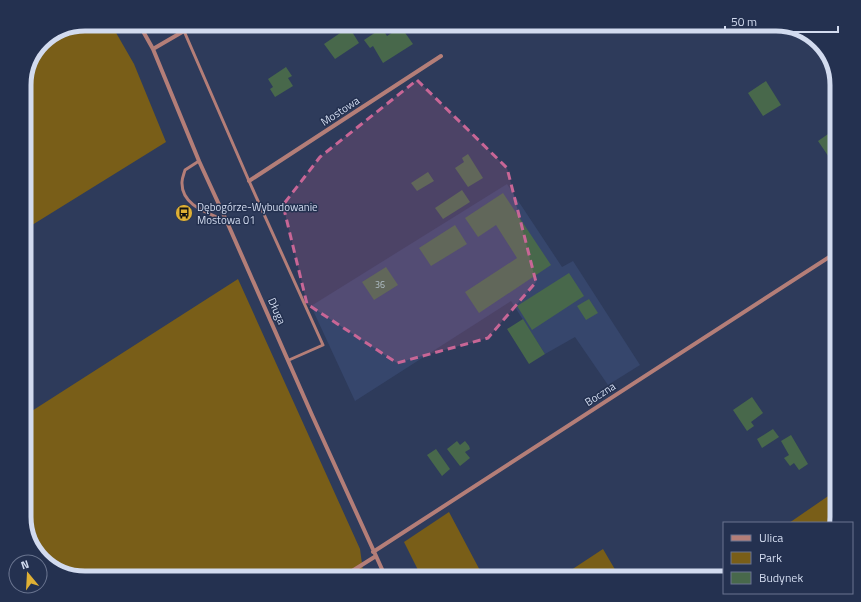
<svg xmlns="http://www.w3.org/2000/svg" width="861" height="602" viewBox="0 0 861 602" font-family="'Titillium Web',sans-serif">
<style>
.built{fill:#36466c}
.green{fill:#795e18}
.building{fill:#48684b}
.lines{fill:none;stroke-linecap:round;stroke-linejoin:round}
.service{stroke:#b47e78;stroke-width:3}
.minor{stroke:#b47e78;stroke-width:4}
.marked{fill:#c86696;fill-opacity:0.2;stroke:#c86696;stroke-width:3;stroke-dasharray:8 5;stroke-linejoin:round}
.labels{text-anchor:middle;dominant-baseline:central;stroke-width:3;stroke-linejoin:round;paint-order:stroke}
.number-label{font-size:9px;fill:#b0bec6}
.street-label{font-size:11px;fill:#d2dbef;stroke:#243150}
.poi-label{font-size:11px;fill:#d2dbef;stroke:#243150;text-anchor:start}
.rim{fill:none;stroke:#d2dbef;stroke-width:5}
</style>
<rect width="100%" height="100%" fill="#2e3b5b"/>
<!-- built -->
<path class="built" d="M507,184L562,267L573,261L640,365L608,385L575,337L545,354L511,301L355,401L311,306Z"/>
<!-- green -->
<path class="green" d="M85,24H111L134,64L166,142L24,230V81L42,42Z
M238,279L360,549L364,578H85L51,568L32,547L24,521V416Z
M837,490V517L835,523H789Z
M449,512L484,578H422L404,542Z
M603,549L620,578H559Z
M724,568V578H709Z"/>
<!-- building -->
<path class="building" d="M349,27L359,43L335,59L324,44Z
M401,27L413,44L383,63L373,46L370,48L364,40L382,28L387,36Z
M286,67L292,76L288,78L293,86L275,97L270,89L273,87L268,79Z
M766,81L781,105L763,116L748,93Z
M837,123V165L835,166L818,141L831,132L829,128Z
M468,154L483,178L468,187L455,168L464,162L462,158Z
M428,172L434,181L417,191L411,183Z
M462,190L470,202L443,219L435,208Z
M503,193L551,265L479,313L465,292L517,258L496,225L478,237L465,218Z
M455,225L467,244L431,266L419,248Z
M386,267L398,285L374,300L362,282Z
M569,273L584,296L532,330L517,306Z
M589,299L598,313L586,320L577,306Z
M523,319L545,354L529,364L507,329Z
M752,397L763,413L751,422L754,426L747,431L733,410Z
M773,429L779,437L762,448L757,439Z
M791,435L808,464L799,470L794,463L790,466L784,458L789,455L781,441Z
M457,441L460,445L465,441L469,446L470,449L465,452L470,458L460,466L447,449Z
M436,449L450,469L442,476L427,455Z"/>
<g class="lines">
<!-- service -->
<path class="service" d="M184,31L249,181L323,345L289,360
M199,161L185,170C184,174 182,178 182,182C181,206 209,213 226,221"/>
<!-- minor -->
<path class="minor" d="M139,24L153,49L199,161L227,222L312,415L386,578
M153,49L196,24
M249,181L441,56
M373,552L837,252
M341,578L376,556"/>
</g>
<!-- marked area -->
<path class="marked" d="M417,80L507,168L536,282L488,338L397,363L307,304L283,205L320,157Z"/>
<!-- icons -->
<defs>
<g id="bus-disc" transform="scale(0.9)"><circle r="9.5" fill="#dfb034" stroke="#243150"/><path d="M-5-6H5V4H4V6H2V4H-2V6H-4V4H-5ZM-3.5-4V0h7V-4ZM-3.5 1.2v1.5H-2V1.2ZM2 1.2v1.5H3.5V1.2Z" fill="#111"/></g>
</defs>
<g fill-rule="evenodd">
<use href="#bus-disc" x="184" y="213"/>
</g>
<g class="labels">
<!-- number labels -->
<g class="number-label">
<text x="380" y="284">36</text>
</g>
<!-- street labels -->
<g class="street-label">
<text transform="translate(340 111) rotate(-33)">Mostowa</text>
<text transform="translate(277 311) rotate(66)">Długa</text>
<text transform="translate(600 394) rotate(-33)">Boczna</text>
</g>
<!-- poi labels -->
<g class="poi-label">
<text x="197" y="207">Dębogórze-Wybudowanie<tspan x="197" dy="13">Mostowa 01</tspan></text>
</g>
</g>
<!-- crop -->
<path d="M0 0H861V602H0ZM85 31H776A54 54 0 0 1 830 85V517A54 54 0 0 1 776 571H85A54 54 0 0 1 31 517V85A54 54 0 0 1 85 31Z" fill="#243150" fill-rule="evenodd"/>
<path class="rim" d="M85 31H776A54 54 0 0 1 830 85V517A54 54 0 0 1 776 571H85A54 54 0 0 1 31 517V85A54 54 0 0 1 85 31Z"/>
<!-- legend -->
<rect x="723" y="522" width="130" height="72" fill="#243150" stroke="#6a7590"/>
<rect x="731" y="535" width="20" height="6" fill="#b47e78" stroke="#6a7590"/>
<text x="759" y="542" font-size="12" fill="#d2dbef">Ulica</text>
<rect x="731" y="552" width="20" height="12" fill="#795e18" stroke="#6a7590"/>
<text x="759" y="562" font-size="12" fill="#d2dbef">Park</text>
<rect x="731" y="572" width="20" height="12" fill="#48684b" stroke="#6a7590"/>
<text x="759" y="582" font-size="12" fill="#d2dbef">Budynek</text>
<!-- north arrow -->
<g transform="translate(28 574) rotate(342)"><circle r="19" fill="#243150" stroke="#6a7590"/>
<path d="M0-3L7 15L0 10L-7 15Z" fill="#dfb034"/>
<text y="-6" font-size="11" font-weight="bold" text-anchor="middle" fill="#d2dbef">N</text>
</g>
<!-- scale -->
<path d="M725 26v6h113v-6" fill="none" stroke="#d2dbef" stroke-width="2"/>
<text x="731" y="26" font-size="12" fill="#d2dbef" stroke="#243150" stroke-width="3" paint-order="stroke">50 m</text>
</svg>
